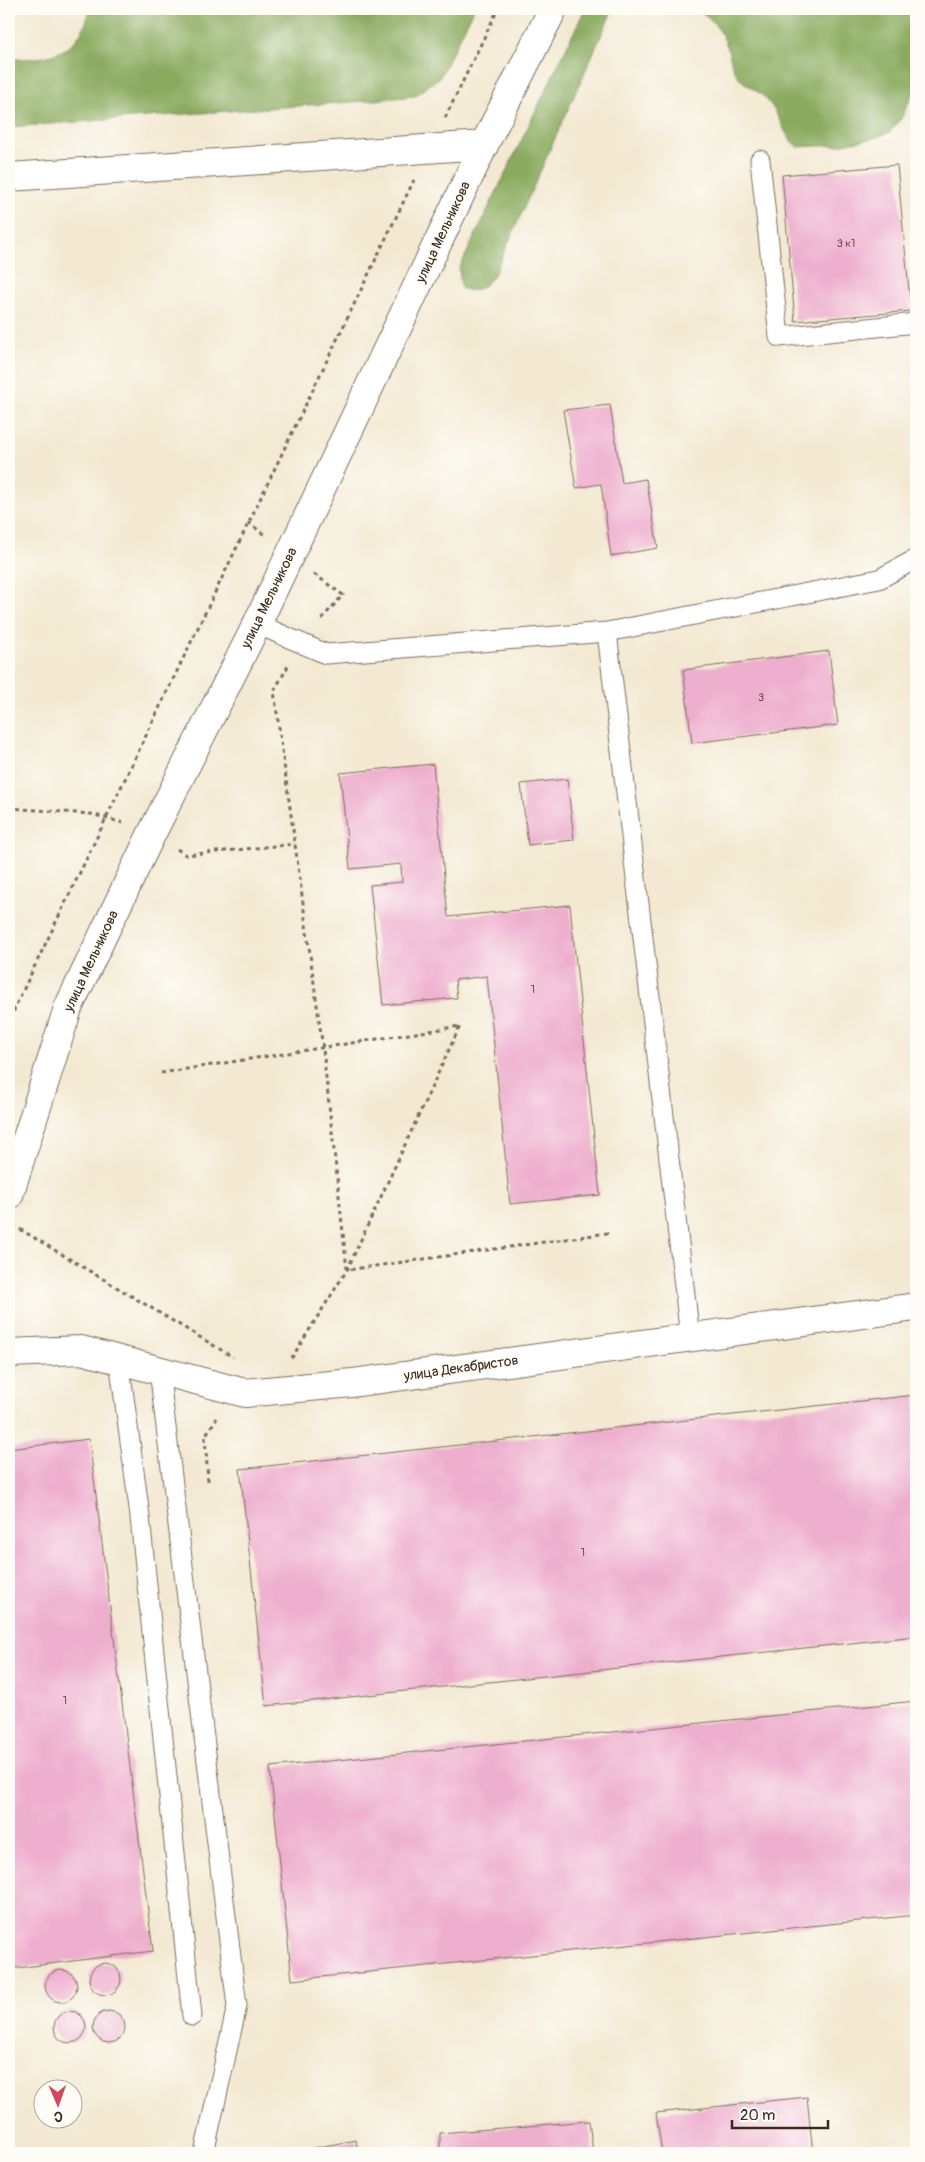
<svg xmlns="http://www.w3.org/2000/svg" width="925" height="2162" viewBox="0 0 925 2162" font-family="Pangolin,sans-serif">
<style>
.forest{fill:#8aab5f;stroke:#626a3e}
.building{fill:#eeaece}
.lines{fill:none;stroke-linecap:round;stroke-linejoin:round}
.lane-casing{stroke:#7b6d5d;stroke-width:21}
.street-casing{stroke:#7b6d5d;stroke-width:30}
.secondary-casing{stroke:#7b6d5d;stroke-width:30}
.path{stroke:#7b6d5d;stroke-width:3;stroke-dasharray:4 4;stroke-linecap:butt}
.lane{stroke:#fff;stroke-width:19}
.street{stroke:#fff;stroke-width:28}
.secondary{stroke:#fff;stroke-width:28}
.labels{text-anchor:middle;dominant-baseline:central;stroke-width:4;stroke-linejoin:round;paint-order:stroke}
.number-label{font-size:11px;fill:#684b4a}
.street-label{font-size:14px;fill:#3b2a1e;stroke:#fdfcf7}
</style>
<rect width="100%" height="100%" fill="#fdfcf7"/>
<filter id="ink" filterUnits="userSpaceOnUse"><feTurbulence type="fractalNoise" baseFrequency=".02" numOctaves="2"/><feDisplacementMap in="SourceGraphic" scale="10" xChannelSelector="R" yChannelSelector="G"/><feConvolveMatrix kernelMatrix="1 2 1 2 8 2 1 2 1" color-interpolation-filters="sRGB"/></filter>
<filter id="wash" filterUnits="userSpaceOnUse"><feTurbulence type="fractalNoise" baseFrequency=".0096" numOctaves="4" result="noise"/><feDisplacementMap in="SourceGraphic" scale="20" xChannelSelector="R" yChannelSelector="G"/><feGaussianBlur stdDeviation="1.12" result="paint"/><feColorMatrix in="noise" values="0 0 0 0 0 0 0 0 0 0 0 0 0 0 0 0 0 1.4 0 .05"/><feComposite in="paint" operator="in"/></filter>
<g filter="url(#wash)">
<rect width="100%" height="100%" fill="#f3e9d2"/>
<!-- forest -->
<path class="forest" d="M91,9H474L440,77L415,96L365,101L9,127V59C37,59 66,59 82,31C86,24 88,16 91,9Z
M585,9H613L493,277C482,288 476,294 461,288L459,269Z
M696,9H916V86L901,119L890,132L874,138L838,145L797,147C782,134 780,113 766,99C756,88 743,86 735,72C731,64 730,55 727,46C722,31 710,16 696,9Z"/>
<g id="blocks">
<!-- building -->
<path class="building" d="M897,165L911,311L795,321L782,175Z
M610,405L622,483L646,479L658,548L611,556L601,484L576,488L563,410Z
M829,651L838,725L692,743L683,670Z
M433,764L448,917L570,905L600,1195L510,1204L487,976L455,980L457,998L383,1005L370,885L402,882L401,864L350,869L340,773Z
M567,779L574,840L528,845L521,784Z
M916,1395V1636L266,1706L240,1469Z
M89,1439L153,1951L9,1969V1449Z
M916,1701V1915L292,1980L270,1767Z
M89 1979a16 16 0 1 1 32 0a16 16 0 1 1-32 0Z
M45 1986a16 16 0 1 1 32 0a16 16 0 1 1-32 0Z
M93 2027a16 16 0 1 1 32 0a16 16 0 1 1-32 0Z
M54 2027a16 16 0 1 1 32 0a16 16 0 1 1-32 0Z
M807,2097L813,2153H662L656,2113Z
M589,2121L593,2153H440V2133Z
M356,2140L358,2153H292V2152Z"/>
</g>
</g>
<g filter="url(#ink)">
<use href="#blocks" fill-opacity="0" stroke="#7b6d5d" stroke-width="1"/>
<g class="lines">
<!-- lane casing -->
<g class="lane-casing">
<path id="lane" d="M760,160L779,337L916,323
M257,624L326,654L607,632L879,579L916,559
M607,632L690,1337
M119,1360L139,1508L192,2016
M159,1370L237,2006L204,2153"/>
</g>
<!-- street casing -->
<g class="street-casing">
<path id="street" d="M9,177L484,145"/>
</g>
<!-- secondary casing -->
<g class="secondary-casing">
<path id="secondary" d="M9,1195L68,1008L152,833L257,624L484,145L553,9
M9,1353L81,1350L245,1393L352,1383L916,1307"/>
</g>
<!-- path -->
<path class="path" d="M445,118L498,9
M248,522L266,536
M314,574L343,595L319,622
M288,666L274,691L323,1049L347,1270L608,1233
M9,808L91,814L123,823
M177,849L186,855L295,844
M9,1027L15,1007L414,180
M161,1073L460,1026L347,1270L291,1359
M13,1225L233,1357
M208,1481L205,1436L217,1418"/>
<!-- lane -->
<use href="#lane" class="lane"/>
<!-- street -->
<use href="#street" class="street"/>
<!-- secondary -->
<use href="#secondary" class="secondary"/>
</g>
</g>
<g class="labels">
<!-- number labels -->
<g class="number-label">
<text x="846" y="243">3 к1</text>
<text x="761" y="697">3</text>
<text x="533" y="989">1</text>
<text x="583" y="1552">1</text>
<text x="65" y="1700">1</text>
</g>
<!-- street labels -->
<g class="street-label">
<text transform="translate(443 232) rotate(-65)">улица Мельникова</text>
<text transform="translate(269 598) rotate(-64)">улица Мельникова</text>
<text transform="translate(91 961) rotate(-65)">улица Мельникова</text>
<text transform="translate(461 1368) rotate(-8)">улица Декабристов</text>
</g>
</g>
<!-- margin -->
<rect width="925" height="2162" fill="none" stroke="#fdfcf7" stroke-width="30"/>
<!-- north arrow -->
<g transform="translate(58 2104) rotate(178)"><circle r="24" fill="#fdfcf7" stroke="#afa8a0"/>
<path d="M0-4L9 19L0 12L-9 19Z" fill="#d1495b"/>
<text y="-8" font-size="14" font-weight="bold" text-anchor="middle" fill="#3b2a1e">С</text>
</g>
<!-- scale -->
<path d="M732 2120v8h96v-8" fill="none" stroke="#3b2a1e" stroke-width="2.5"/>
<text x="740" y="2120" font-size="15" fill="#3b2a1e" stroke="#fdfcf7" stroke-width="4" paint-order="stroke">20 m</text>
</svg>
